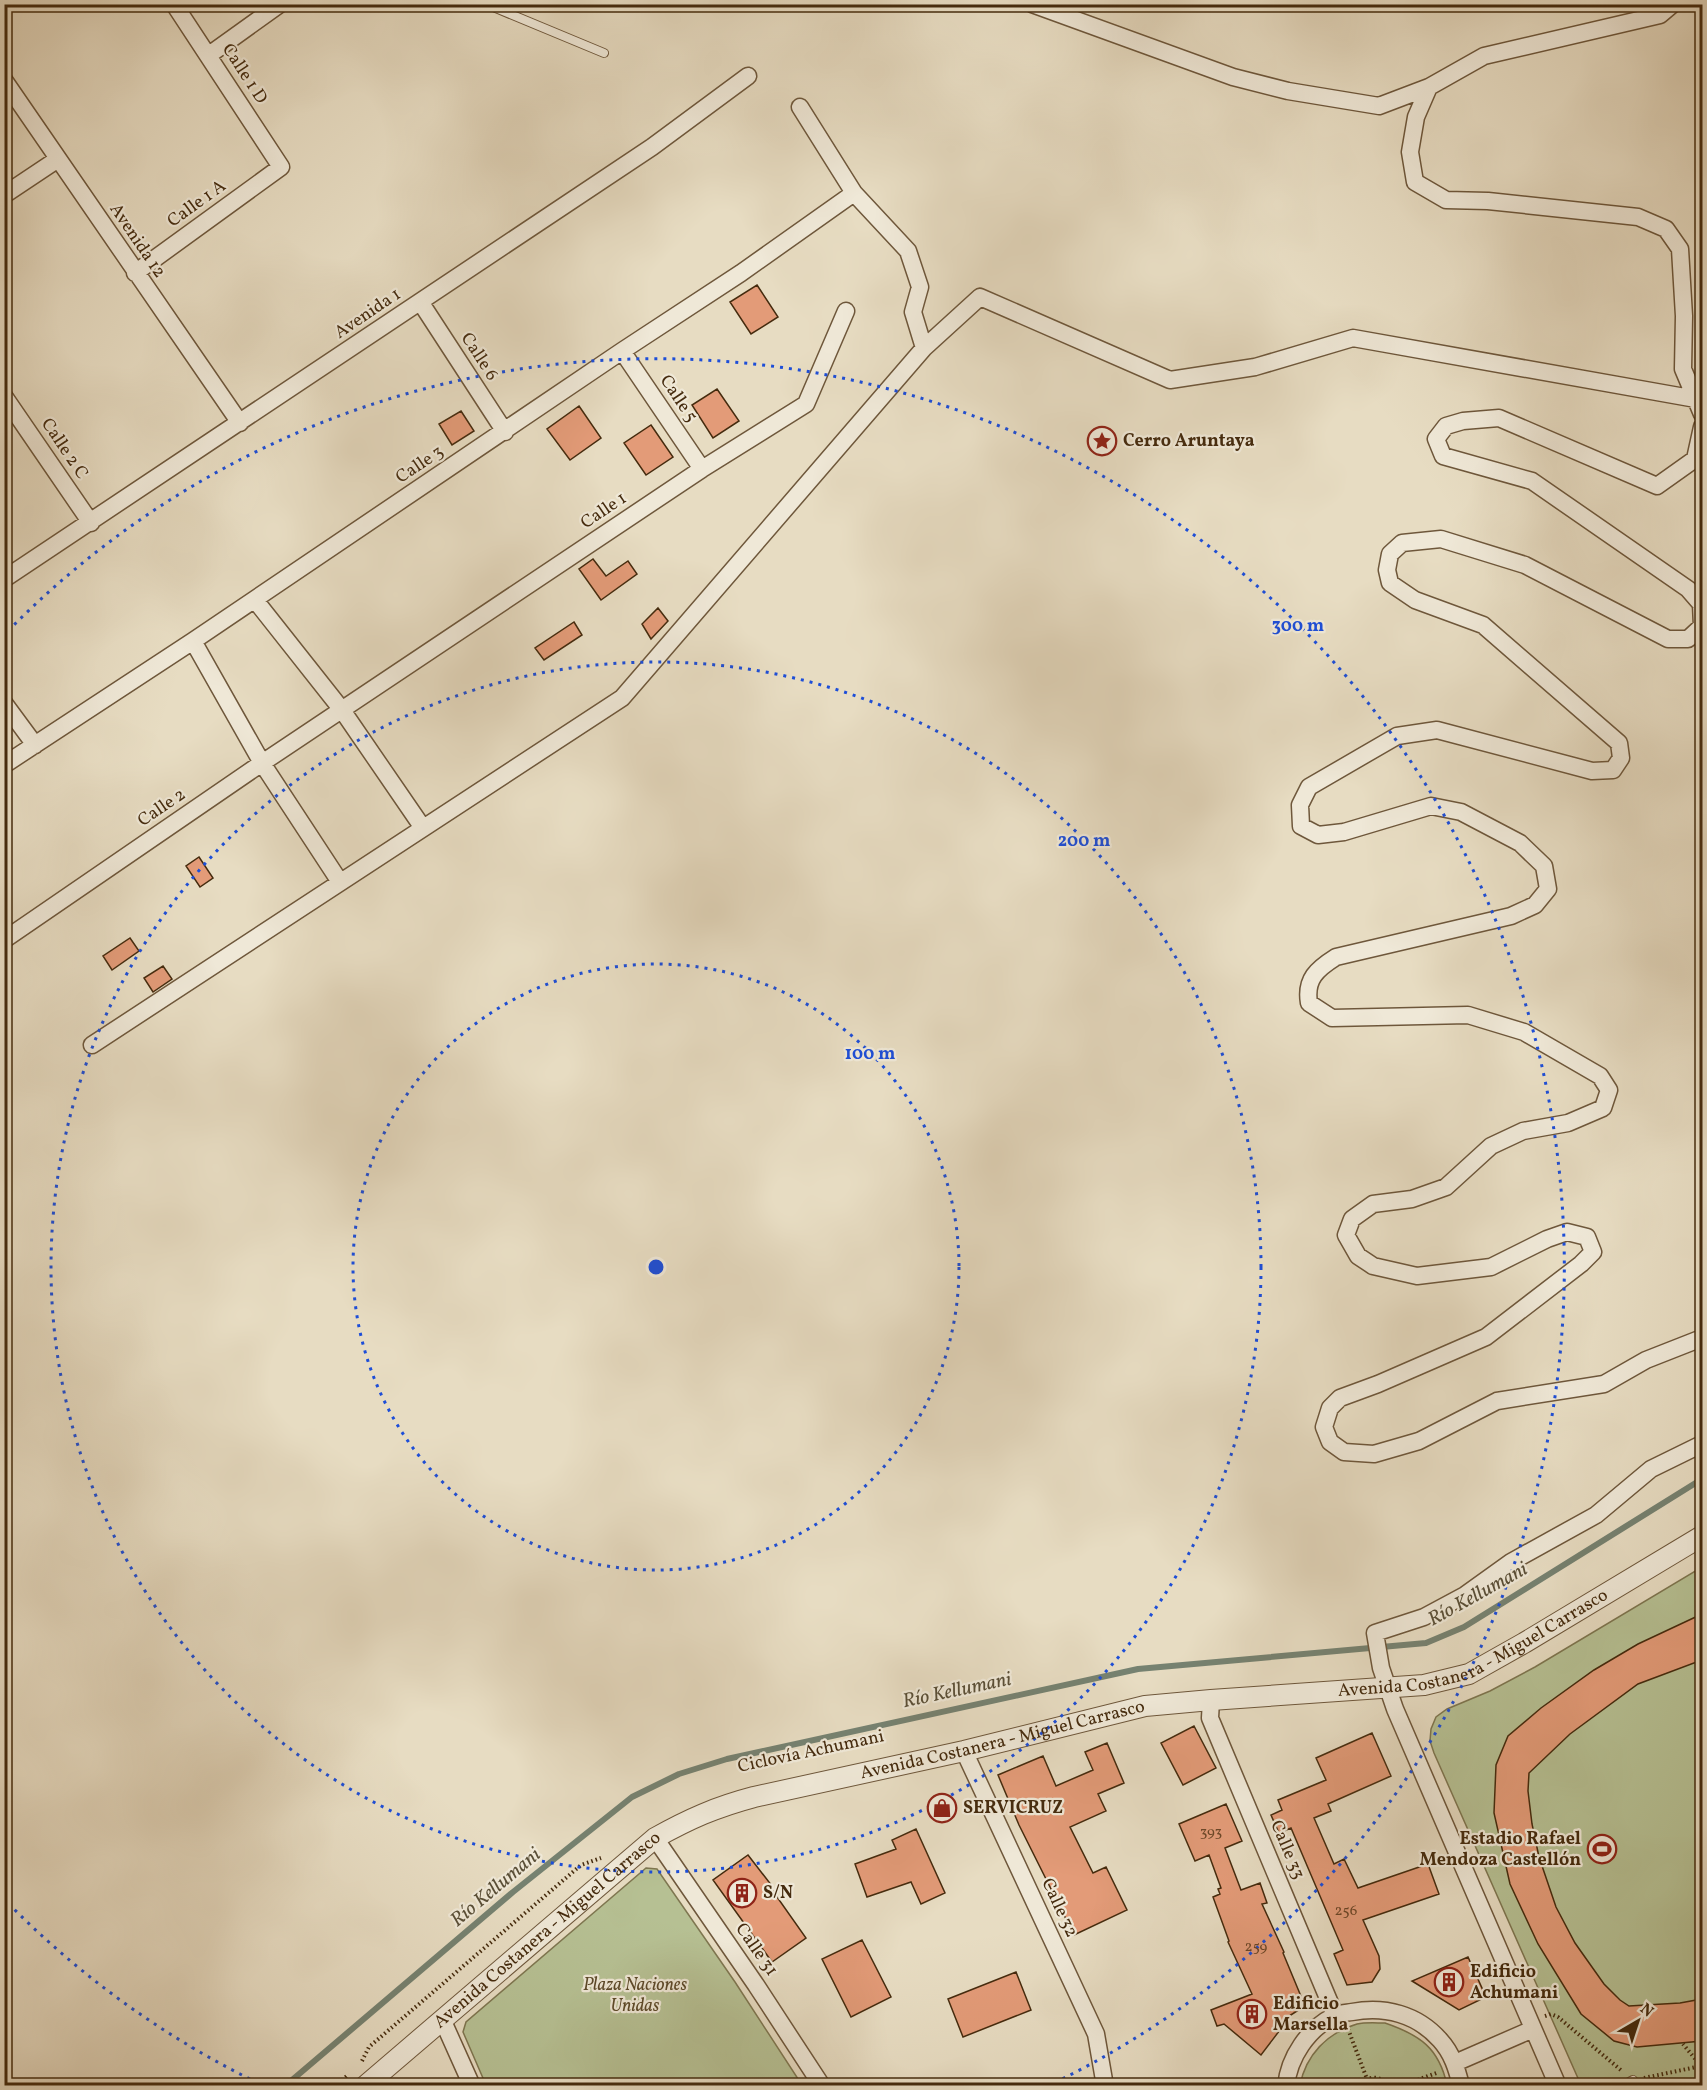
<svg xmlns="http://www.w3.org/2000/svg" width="1707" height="2090" viewBox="0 0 1707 2090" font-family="Vollkorn,serif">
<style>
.green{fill:#b6c093;stroke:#7e7650;stroke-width:1.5}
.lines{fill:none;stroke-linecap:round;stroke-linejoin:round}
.stream{stroke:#768271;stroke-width:6}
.building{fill:#e39b78;stroke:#452b0e;stroke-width:1.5}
.service-casing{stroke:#6e573b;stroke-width:10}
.minor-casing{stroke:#6e573b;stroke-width:19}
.tertiary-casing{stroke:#6e573b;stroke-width:22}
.path{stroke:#452b0e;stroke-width:4;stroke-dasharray:1.5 3;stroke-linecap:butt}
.service{stroke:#efe8d7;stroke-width:8}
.minor{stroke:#efe8d7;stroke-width:16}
.tertiary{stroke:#efe8d7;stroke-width:20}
.ring{fill:none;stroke:#1d4ed8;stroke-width:3;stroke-dasharray:3 6}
.labels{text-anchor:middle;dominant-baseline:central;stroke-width:4.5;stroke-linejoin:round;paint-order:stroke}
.number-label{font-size:15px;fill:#6c4728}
.street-label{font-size:18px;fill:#452b0e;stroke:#efe8d7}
.poi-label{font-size:18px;font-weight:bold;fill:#452b0e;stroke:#efe8d7;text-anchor:start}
.park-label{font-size:18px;font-style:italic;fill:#5c4929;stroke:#efe8d7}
.water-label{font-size:20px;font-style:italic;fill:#5a4f37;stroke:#efe8d7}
.centre{fill:#1d4ed8;stroke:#efe8d7;stroke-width:3}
.ring-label{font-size:18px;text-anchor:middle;font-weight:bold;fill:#1d4ed8;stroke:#efe8d7;stroke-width:4.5;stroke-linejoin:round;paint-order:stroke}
</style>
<rect width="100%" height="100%" fill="#e7dcc2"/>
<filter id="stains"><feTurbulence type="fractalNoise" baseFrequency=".00333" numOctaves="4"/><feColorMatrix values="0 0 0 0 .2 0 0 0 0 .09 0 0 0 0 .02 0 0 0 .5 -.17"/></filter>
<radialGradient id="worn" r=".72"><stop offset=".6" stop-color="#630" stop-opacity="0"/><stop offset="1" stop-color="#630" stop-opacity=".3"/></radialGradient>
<!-- green -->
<path class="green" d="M1702,1567V2085H1581L1434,1753L1430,1741L1431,1729L1436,1717L1447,1709L1490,1691L1535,1667Z
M646,1868L657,1869L735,1982L802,2085H486L463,2032L466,2022Z
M1385,2023C1420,2035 1439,2048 1447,2085H1300C1306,2055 1327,2033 1357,2024C1366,2022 1376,2023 1385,2023Z"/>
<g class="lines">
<!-- stream -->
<path class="stream" d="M285,2086L513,1892L632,1797L679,1774L727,1759L1138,1669L1426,1643L1464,1627L1702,1479"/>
</g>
<!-- building -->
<path class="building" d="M757,285L778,317L751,334L730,302Z
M717,389L739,421L713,438L692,405Z
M579,406L601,438L570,460L547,429Z
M461,411L474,431L452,445L439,424Z
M651,425L673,457L646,475L624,443Z
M593,559L606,576L628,561L637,574L601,600L579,569Z
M658,608L668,621L651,639L642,624Z
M574,622L582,635L544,660L535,648Z
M199,857L213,878L200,887L186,866Z
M130,938L139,951L112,970L103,956Z
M163,966L172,979L153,992L144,978Z
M1702,1614V1660L1638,1684L1570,1734L1529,1773L1528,1791L1532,1824L1539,1857L1556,1907L1575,1943L1604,1984L1620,2000L1629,2006L1680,2003L1702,1999V2041L1637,2047L1614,2041L1581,2014L1538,1944L1510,1884L1494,1813L1496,1765L1508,1736L1541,1708L1594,1670L1638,1644Z
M1194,1726L1216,1768L1183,1785L1161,1743Z
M1372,1733L1391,1776L1328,1804L1331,1811L1314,1818L1334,1864L1344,1859L1358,1888L1428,1864L1439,1894L1363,1920L1379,1956L1380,1969L1372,1982L1347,1985L1334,1954L1343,1950L1291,1828L1279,1833L1271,1815L1282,1810L1278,1800L1326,1780L1316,1758Z
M1107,1743L1124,1783L1098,1794L1106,1811L1070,1827L1093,1873L1106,1867L1127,1910L1074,1935L1019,1825L998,1775L1043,1756L1056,1786L1093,1770L1085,1752Z
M1226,1804L1242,1841L1225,1848L1241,1890L1260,1883L1267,1903L1262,1904L1284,1952L1283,1953L1305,2006L1286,2018V2022L1261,2055L1224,2024L1217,2026L1211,2010L1252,1994L1228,1942L1229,1941L1213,1897L1220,1894L1218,1889L1221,1888L1209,1855L1195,1861L1179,1824Z
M916,1829L945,1893L921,1904L911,1882L867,1897L855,1864L896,1849L892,1840Z
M748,1855L772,1886L770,1887L806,1938L772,1962L713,1880Z
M862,1940L891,1997L851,2017L822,1959Z
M1468,1957L1486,1997L1459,2010L1412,1981Z
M1016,1972L1031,2010L963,2037L948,1999Z"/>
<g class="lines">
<!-- service casing -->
<g class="service-casing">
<path id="service" d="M486,4L604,53
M1622,2086L1633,2080L1634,2086"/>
</g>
<!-- minor casing -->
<g class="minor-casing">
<path id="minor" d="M1032,4L1233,77L1288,91L1379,106L1429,87
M1673,4L1660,15L1484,56L1429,87L1416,117L1410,152L1415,182L1446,200L1488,201L1638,217L1666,229L1680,249L1684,316L1683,369L1702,414
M209,55L280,4
M4,80L240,423
M800,107L854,193L908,251L920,287L913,312L924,348
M4,195L58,159
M135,273L281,167L174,4
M421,303L505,432
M622,351L702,469
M4,396L91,523
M1702,427L1695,459L1657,486L1499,418L1463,421L1446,426L1436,439L1443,456L1532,481L1688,589L1701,604L1702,626L1688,639H1668L1525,565L1441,539L1402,543L1390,554L1387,570L1390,583L1415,600L1483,625L1619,743L1621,758L1613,770L1592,771L1437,730L1397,736L1309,787L1300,805L1301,826L1318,835L1344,832L1431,806L1461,812L1520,843L1544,866L1548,889L1535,905L1511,916L1336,957C1317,969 1305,979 1309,1003L1332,1018L1468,1015L1524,1032L1600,1076L1609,1090L1603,1108L1568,1123L1523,1131L1491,1146L1446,1187L1412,1199L1373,1204L1352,1219L1346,1235L1358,1256L1373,1266L1417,1276L1491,1267L1547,1239L1567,1232L1587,1237L1593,1252L1581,1264L1486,1337L1378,1384L1340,1398L1330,1408L1324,1427L1330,1442L1344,1452L1374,1454L1419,1441L1497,1401L1604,1384L1646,1360L1702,1338
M4,579L652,147L748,76
M255,600L342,710L423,828
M193,641L262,763L340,882
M4,703L35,745
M4,765L193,641L622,351L741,273L854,193
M4,940L262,763L702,469L806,404L846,311
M92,1045L622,698L924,348L980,297L1170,380L1255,367L1353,338L1696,399
M1211,1700L1210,1718L1335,2015
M964,1751L1096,2034L1105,2086
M655,1838L756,1985L822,2086
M442,2019L472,2086
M1455,2063L1533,2029
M1286,2086C1289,2057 1308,2029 1334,2016C1339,2013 1346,2013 1352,2012C1385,2006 1417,2014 1440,2040C1452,2053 1457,2069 1461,2086
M1558,2086L1395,1709L1381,1668L1375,1633L1424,1617L1465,1595L1511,1562L1596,1515L1651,1469L1702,1444"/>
</g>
<!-- tertiary casing -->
<g class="tertiary-casing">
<g id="tertiary">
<path id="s1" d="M365,2086L655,1838C689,1819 716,1807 754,1797L964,1751L1145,1706L1211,1700L1424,1685L1469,1674L1524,1643L1702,1536"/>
</g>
</g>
<!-- path -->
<path class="path" d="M1545,2016L1551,2014L1558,2017L1622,2071
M1348,2029L1367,2079
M362,2061L369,2047L581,1865L601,1858
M1644,2078L1701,2066L1683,2044
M335,2086L348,2075
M1359,2086C1368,2075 1380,2075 1390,2086
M1401,2086L1439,2072"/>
<!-- service -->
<use href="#service" class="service"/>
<!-- minor -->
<use href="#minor" class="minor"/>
<!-- tertiary -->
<use href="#tertiary" class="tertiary"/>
</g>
<!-- distance rings -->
<g class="ring">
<circle cx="656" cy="1267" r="303"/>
<circle cx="656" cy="1267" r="605"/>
<path d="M258 2083A908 908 0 0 1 8 1903M8 631A908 908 0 1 1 1054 2083"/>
</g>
<!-- icons -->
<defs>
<g id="sight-ring" transform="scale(1.5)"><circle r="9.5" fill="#efe8d7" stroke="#8f2418" stroke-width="1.5"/><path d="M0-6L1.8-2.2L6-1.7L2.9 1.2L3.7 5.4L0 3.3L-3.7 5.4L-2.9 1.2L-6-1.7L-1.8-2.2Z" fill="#8f2418"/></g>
<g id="shop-ring" transform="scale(1.5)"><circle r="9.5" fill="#efe8d7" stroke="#8f2418" stroke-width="1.5"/><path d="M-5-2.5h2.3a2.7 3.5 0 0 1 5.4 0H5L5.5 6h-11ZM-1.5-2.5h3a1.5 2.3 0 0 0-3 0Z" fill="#8f2418"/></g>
<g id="stadium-ring" transform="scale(1.5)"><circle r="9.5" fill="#efe8d7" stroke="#8f2418" stroke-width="1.5"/><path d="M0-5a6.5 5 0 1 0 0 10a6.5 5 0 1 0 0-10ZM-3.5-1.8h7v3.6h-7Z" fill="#8f2418"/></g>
<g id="building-ring" transform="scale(1.5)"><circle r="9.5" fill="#efe8d7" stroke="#8f2418" stroke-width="1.5"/><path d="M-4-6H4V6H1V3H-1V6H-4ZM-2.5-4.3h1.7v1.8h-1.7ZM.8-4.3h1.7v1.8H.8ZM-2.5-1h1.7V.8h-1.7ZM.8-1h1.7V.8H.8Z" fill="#8f2418"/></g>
</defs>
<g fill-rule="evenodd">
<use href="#sight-ring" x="1102" y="441"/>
<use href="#shop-ring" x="942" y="1808"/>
<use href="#stadium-ring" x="1602" y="1849"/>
<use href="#building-ring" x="742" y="1893"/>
<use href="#building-ring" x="1449" y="1982"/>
<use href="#building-ring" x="1252" y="2014"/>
</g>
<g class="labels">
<!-- number labels -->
<g class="number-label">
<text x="1211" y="1832">393</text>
<text x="1346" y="1911">256</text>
<text x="1256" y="1947">259</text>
</g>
<!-- street labels -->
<g class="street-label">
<text transform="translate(244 74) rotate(57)">Calle 1 D</text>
<text transform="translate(197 204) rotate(-36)">Calle 1 A</text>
<text transform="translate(137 241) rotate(56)">Avenida 12</text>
<text transform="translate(368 314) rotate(-34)">Avenida 1</text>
<text transform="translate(479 357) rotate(57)">Calle 6</text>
<text transform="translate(678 399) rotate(56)">Calle 5</text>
<text transform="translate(64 449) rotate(56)">Calle 2 C</text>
<text transform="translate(420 465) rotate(-34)">Calle 3</text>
<text transform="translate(604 511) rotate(-34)">Calle 1</text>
<text transform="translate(162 808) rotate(-34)">Calle 2</text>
<text stroke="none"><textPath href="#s1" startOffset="1230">Avenida Costanera - Miguel Carrasco</textPath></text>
<text stroke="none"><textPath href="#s1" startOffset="744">Avenida Costanera - Miguel Carrasco</textPath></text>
<text transform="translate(811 1752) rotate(-12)">Ciclovía Achumani</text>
<text transform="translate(1287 1850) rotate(67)">Calle 33</text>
<text transform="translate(1059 1908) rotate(65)">Calle 32</text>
<text stroke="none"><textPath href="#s1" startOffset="240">Avenida Costanera - Miguel Carrasco</textPath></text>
<text transform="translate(756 1950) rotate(55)">Calle 31</text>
</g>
<!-- poi labels -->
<g class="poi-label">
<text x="1123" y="441">Cerro Aruntaya</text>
<text x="963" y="1808">SERVICRUZ</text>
<text x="1581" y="1839" text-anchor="end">Estadio Rafael<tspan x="1581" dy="21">Mendoza Castellón</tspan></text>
<text x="763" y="1893">S/N</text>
<text x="1470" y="1972">Edificio<tspan x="1470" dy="21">Achumani</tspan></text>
<text x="1273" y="2004">Edificio<tspan x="1273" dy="21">Marsella</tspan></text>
</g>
<!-- park labels -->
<g class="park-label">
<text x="635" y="1985">Plaza Naciones<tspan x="635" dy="21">Unidas</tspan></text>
</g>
<!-- water labels -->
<g class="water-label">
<text transform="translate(1478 1595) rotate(-29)">Río Kellumani</text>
<text transform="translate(957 1691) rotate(-12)">Río Kellumani</text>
<text transform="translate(496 1888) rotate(-40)">Río Kellumani</text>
</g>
</g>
<circle cx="656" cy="1267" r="9" class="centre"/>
<g class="ring-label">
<text x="1298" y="631">300 m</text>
<text x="1084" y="846">200 m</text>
<text x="870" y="1059">100 m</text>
</g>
<!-- margin -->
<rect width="1707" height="2090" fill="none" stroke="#e7dcc2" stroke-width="24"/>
<rect x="6" y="6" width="1695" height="2078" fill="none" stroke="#452b0e" stroke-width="3"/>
<rect x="12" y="12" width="1683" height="2066" fill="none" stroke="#452b0e" stroke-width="1.5"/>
<!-- north arrow -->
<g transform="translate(1638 2021) rotate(39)" stroke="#efe8d7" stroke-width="4.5" paint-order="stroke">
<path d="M0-4.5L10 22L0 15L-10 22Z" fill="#452b0e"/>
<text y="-9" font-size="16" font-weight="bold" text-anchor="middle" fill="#452b0e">N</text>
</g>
<rect width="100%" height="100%" filter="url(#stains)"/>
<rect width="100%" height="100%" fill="url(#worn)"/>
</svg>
